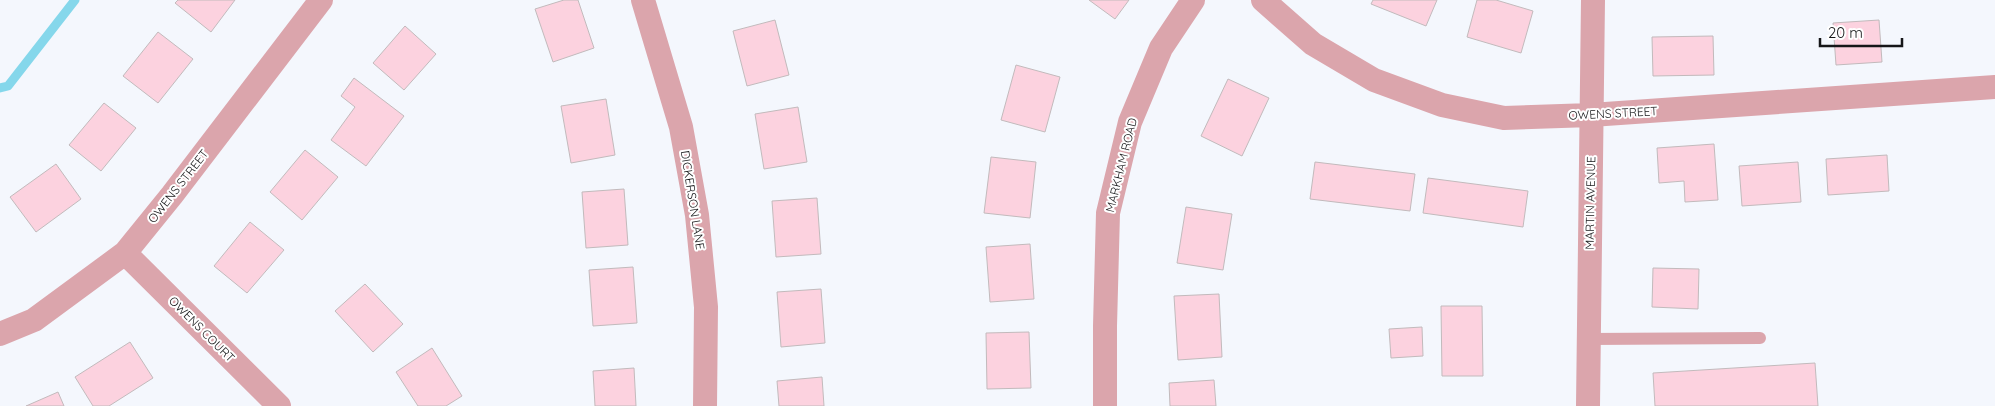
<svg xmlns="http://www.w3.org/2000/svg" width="1995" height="406" viewBox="0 0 1995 406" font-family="Quicksand,sans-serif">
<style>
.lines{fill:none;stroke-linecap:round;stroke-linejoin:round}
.stream{stroke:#85d7eb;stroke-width:9}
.building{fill:#fcd2df;stroke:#c2babc}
.lane{stroke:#dba5ac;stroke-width:12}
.street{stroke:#dba5ac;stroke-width:24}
.labels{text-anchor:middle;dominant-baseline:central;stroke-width:4;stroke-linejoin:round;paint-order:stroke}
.street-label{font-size:12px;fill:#151618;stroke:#fff}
</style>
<rect width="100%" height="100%" fill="#f4f7fd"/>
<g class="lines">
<!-- stream -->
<path class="stream" d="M0,88L8,86L75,0"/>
</g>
<!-- building -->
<path class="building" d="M178,0H235L211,32L175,3Z
M564,0H578L594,48L553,62L535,9Z
M1089,0H1129L1115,19Z
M1373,0H1437L1426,26L1371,4Z
M1477,0H1496L1533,11L1521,53L1467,37Z
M775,20L789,75L747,86L733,31Z
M1879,20L1882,62L1836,65L1833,23Z
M405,26L436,54L404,90L373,63Z
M158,32L193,59L158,103L123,76Z
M1713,36L1714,75L1653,76L1652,37Z
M1016,65L1060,77L1045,132L1001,120Z
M354,78L404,116L366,166L331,140L355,107L341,96Z
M1228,79L1269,98L1242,156L1201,136Z
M606,99L615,155L571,163L561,106Z
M104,103L136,128L101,171L69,145Z
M798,107L807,162L764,169L755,114Z
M1714,144L1718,200L1685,202L1684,181L1659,183L1657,148Z
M305,150L338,177L302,220L270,192Z
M1887,155L1889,191L1828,195L1826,159Z
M991,157L1036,162L1030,218L984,213Z
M1315,162L1415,174L1410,211L1310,199Z
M1798,162L1801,202L1742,206L1739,166Z
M56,164L81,199L36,232L10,197Z
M1428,178L1528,191L1523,227L1423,213Z
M624,189L628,245L586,248L582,192Z
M817,198L821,254L776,257L772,201Z
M1186,207L1232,214L1223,270L1177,263Z
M250,222L284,250L247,293L214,266Z
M1030,244L1034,299L990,302L986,247Z
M633,267L637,323L593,326L589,270Z
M1653,268L1699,269L1698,309L1652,307Z
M365,284L403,324L373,352L335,311Z
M821,289L825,343L781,347L777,292Z
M1219,294L1222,357L1178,360L1174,296Z
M1441,306H1482L1483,376H1442Z
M1422,327L1423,356L1391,358L1389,329Z
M1029,332L1031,388L987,389L986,333Z
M130,342L153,378L109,406H93L75,377Z
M432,348L462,396L446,406H418L396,372Z
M1815,363L1818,406H1655L1653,373Z
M634,368L636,406H595L593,371Z
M822,377L824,406H779L777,381Z
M1214,380L1216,406H1170L1169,383Z
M58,392L64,406H26Z"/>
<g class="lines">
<!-- lane -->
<path class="lane" d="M1589,339L1760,338"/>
<!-- street -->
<path class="street" d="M643,0L681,127L697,215L706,307L705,406
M1263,0L1313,44L1374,80L1442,105L1504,118L1591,115L1995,87
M125,253L279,406
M0,334L34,320L125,253L172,195L321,0
M1105,406V326L1108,213L1130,122L1161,48L1193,0
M1588,406L1593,0"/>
</g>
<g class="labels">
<!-- street labels -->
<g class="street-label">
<text transform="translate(1613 113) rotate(-3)">OWENS STREET</text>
<text transform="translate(1121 165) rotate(-76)">MARKHAM ROAD</text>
<text transform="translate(178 186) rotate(-52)">OWENS STREET</text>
<text transform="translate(693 200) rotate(81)">DICKERSON LANE</text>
<text transform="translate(1590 203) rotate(-89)">MARTIN AVENUE</text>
<text transform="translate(202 329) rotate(45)">OWENS COURT</text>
</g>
</g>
<!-- scale -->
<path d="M1820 38v8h82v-8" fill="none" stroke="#151618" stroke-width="2.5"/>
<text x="1828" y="38" font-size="15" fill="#151618" stroke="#ffffff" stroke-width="4" paint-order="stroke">20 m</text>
</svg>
